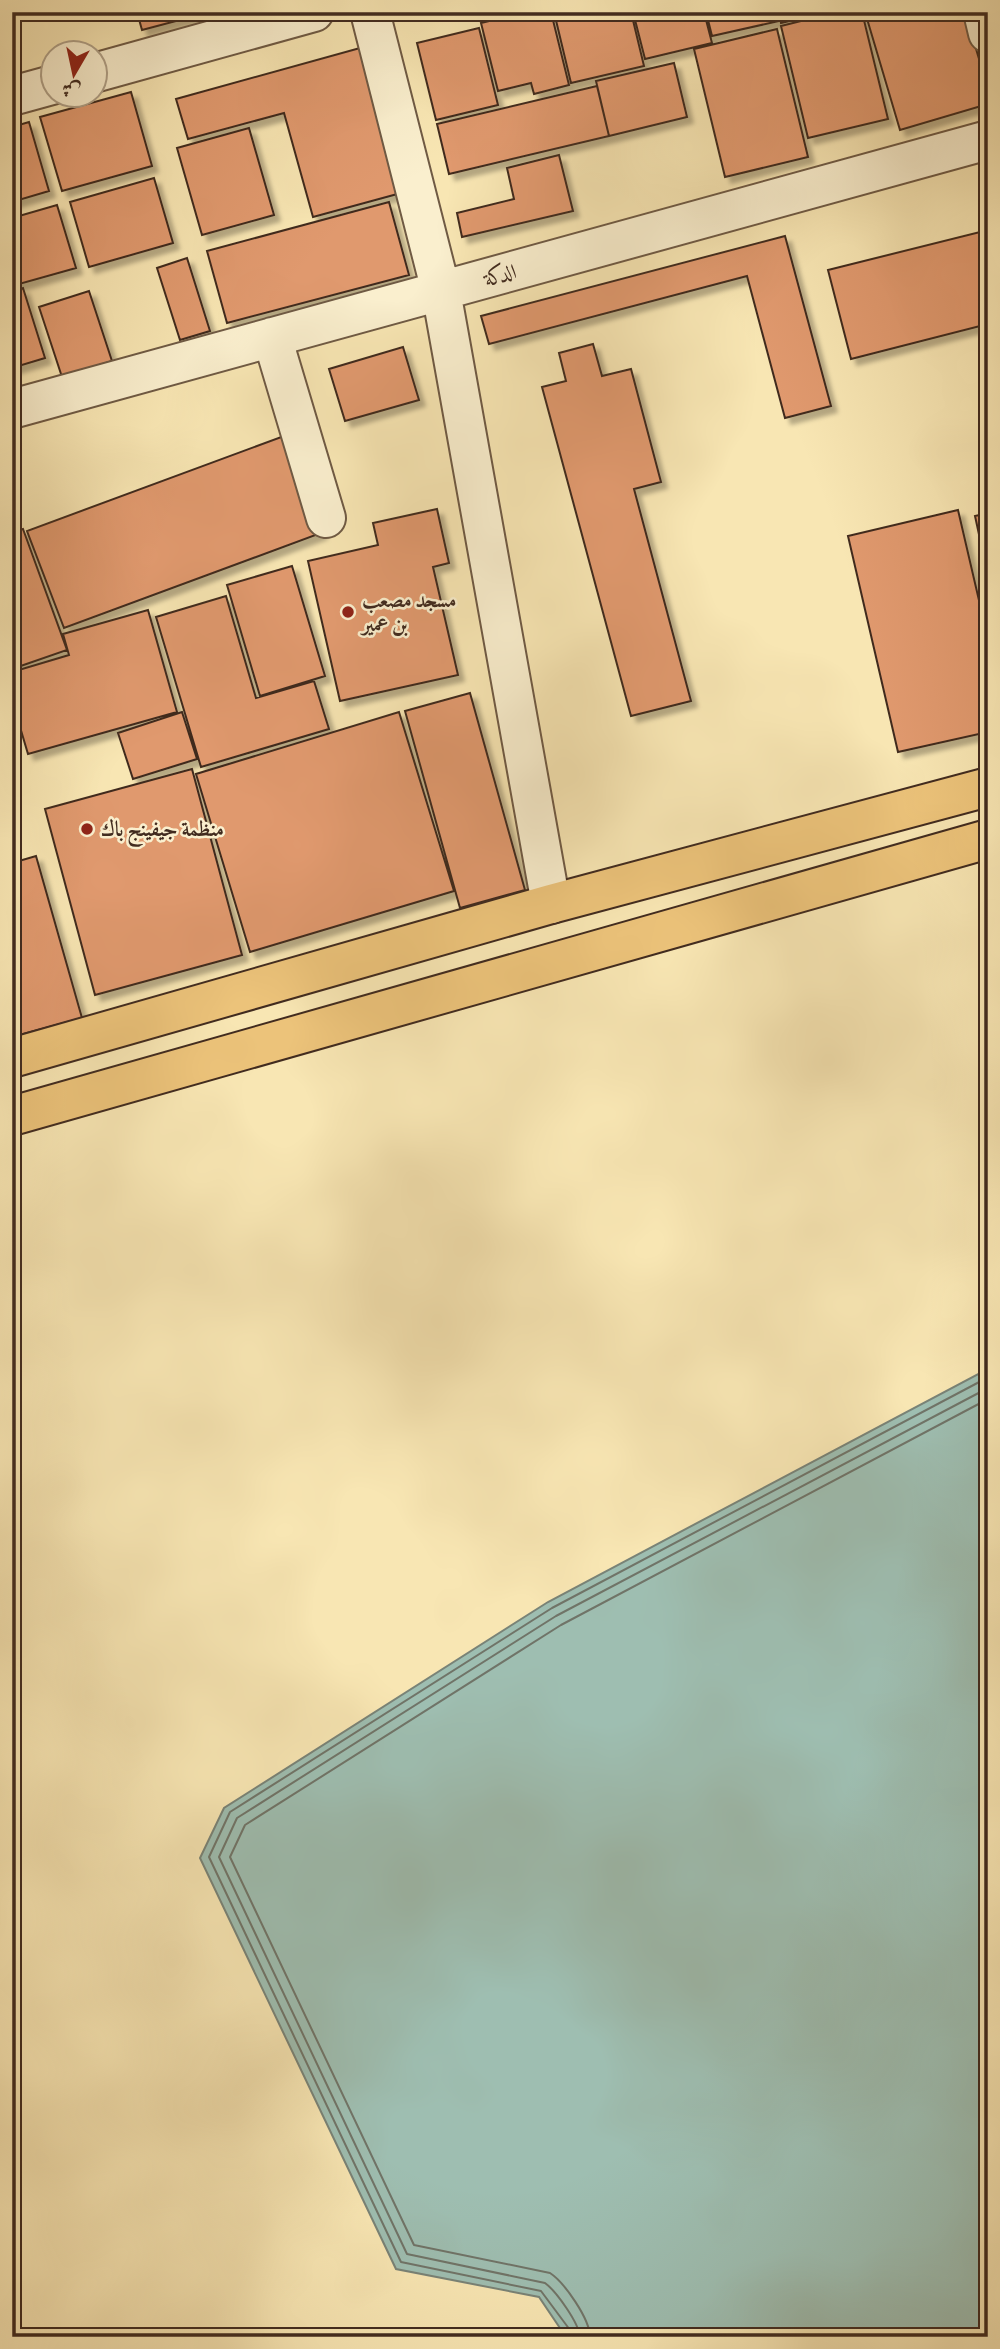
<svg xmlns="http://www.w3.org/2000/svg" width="1000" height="2349" viewBox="0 0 1000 2349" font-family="Alegreya,Amiri,serif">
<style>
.water{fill:#9ebeb1;stroke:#798377;stroke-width:2}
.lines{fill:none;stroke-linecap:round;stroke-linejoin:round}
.shore{stroke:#707468;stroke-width:2}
.building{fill:#e0996e;stroke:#412b1f;stroke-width:2;filter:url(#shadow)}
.minor-casing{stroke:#6f5a44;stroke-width:42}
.major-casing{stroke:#412b1f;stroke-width:42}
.minor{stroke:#faefce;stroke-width:38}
.major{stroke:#ecc37a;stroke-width:38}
.poi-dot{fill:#8f2418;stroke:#faefce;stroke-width:2.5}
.labels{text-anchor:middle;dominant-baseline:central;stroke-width:5;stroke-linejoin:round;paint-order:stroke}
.street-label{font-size:21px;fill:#412b1f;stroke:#faefce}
.poi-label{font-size:21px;font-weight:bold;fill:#412b1f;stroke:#faefce;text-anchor:start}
</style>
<defs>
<filter id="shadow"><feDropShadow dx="6" dy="6" stdDeviation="2" flood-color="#0004"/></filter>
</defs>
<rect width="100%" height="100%" fill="#f8e6b3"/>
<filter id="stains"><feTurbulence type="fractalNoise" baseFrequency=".00286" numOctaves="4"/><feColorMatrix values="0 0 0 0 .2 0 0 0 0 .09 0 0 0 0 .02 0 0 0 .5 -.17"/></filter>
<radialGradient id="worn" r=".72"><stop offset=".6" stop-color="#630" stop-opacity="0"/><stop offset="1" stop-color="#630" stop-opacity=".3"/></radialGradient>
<!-- water -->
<path class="water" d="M982,1372L988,1373V2337H566L539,2297L396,2269L200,1858L224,1808L548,1602Z"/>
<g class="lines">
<!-- shore -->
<path class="shore" d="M571,2337L570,2330L541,2291L401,2262L209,1857L230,1812L552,1608L983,1380L988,1379
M580,2337C579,2323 556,2291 545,2283L407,2254L219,1857L237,1818L556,1616L988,1388
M590,2337C590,2319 564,2282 550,2273L414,2245L230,1857L245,1825L561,1625L988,1399"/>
</g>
<!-- building -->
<path class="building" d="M137,12H210L142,30Z
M526,12H551L569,85L534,94L531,83L498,91L481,23Z
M554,12H631L644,66L571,83Z
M633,12H704L712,43L645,59Z
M706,12H777L779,21L712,36Z
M779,12H828L781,23Z
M837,12H862L888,119L808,138L781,26Z
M865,12H965L988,89V104L900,130Z
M479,28L498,105L436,120L417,43Z
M777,29L808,157L725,177L694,49Z
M360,48L401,193L313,217L284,113L188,139L176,99Z
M674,63L687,117L609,136L596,81Z
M597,86L609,136L449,174L437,124Z
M131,92L152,166L62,191L40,117Z
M29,122L49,191L12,202V127Z
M249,128L274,215L202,235L177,148Z
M559,155L573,211L462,237L457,213L514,199L507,168Z
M154,178L173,243L89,267L70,202Z
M389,202L409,275L227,323L207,251Z
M57,205L76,268L12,286V218Z
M988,230V324L851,359L828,270Z
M785,236L831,406L785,418L747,276L489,344L481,316Z
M187,258L210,331L180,340L157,268Z
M23,288L45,358L12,368V292Z
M89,291L112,361L62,377L39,307Z
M593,344L602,376L631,369L661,482L634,489L691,701L631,716L542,387L566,381L559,353Z
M403,347L419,400L345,421L329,369Z
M284,436L321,533L64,628L27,531Z
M437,509L449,563L433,567L458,675L340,701L308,561L378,545L373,523Z
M958,510L988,639V732L898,752L848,536Z
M988,513V576L975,516Z
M23,529L67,650L12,669V532Z
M292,566L325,676L260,696L227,585Z
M226,596L256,698L314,681L329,729L201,767L156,617Z
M148,610L177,712L28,754L12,700V672L69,655L63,634Z
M470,693L525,890L460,908L405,711Z
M182,712L197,759L133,779L118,733Z
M399,712L454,891L250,952L196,774Z
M192,769L242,955L95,995L45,809Z
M36,856L82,1018L12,1037V863Z"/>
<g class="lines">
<!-- minor casing -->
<g class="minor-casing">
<path id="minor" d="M370,12L441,291L551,904
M983,12L988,33
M94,73L314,12
M12,96L52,85
M272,337L326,518
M12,409L988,140"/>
</g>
<!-- major casing -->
<g class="major-casing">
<path id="major" d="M12,1058L551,904L988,787
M12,1116L988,839"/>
</g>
<!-- minor -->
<use href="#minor" class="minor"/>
<!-- major -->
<use href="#major" class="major"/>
</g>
<!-- markers -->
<g class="poi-dot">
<circle cx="348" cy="612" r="7"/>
<circle cx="87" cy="829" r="7"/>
</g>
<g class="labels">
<!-- street labels -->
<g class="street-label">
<text transform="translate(500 275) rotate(-15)">الدكة</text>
</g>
<!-- poi labels -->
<g class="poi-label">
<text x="362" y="600">مسجد مصعب<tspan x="362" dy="24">بن عمير</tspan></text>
<text x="101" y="829">منظمة جيفينج باك</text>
</g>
</g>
<!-- margin -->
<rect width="1000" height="2349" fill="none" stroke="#f8e6b3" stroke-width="42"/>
<rect x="14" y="14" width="972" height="2321" fill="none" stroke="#412b1f" stroke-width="3.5"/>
<rect x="21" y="21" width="958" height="2307" fill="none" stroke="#412b1f" stroke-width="2"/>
<!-- north arrow -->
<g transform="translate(74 74) rotate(189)"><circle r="33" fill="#faefce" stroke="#b0a188" stroke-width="2"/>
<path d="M0-5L12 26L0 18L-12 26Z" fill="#8f2418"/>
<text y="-10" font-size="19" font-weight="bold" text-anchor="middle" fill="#412b1f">ش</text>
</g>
<rect width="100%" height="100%" filter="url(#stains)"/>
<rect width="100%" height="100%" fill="url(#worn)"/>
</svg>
